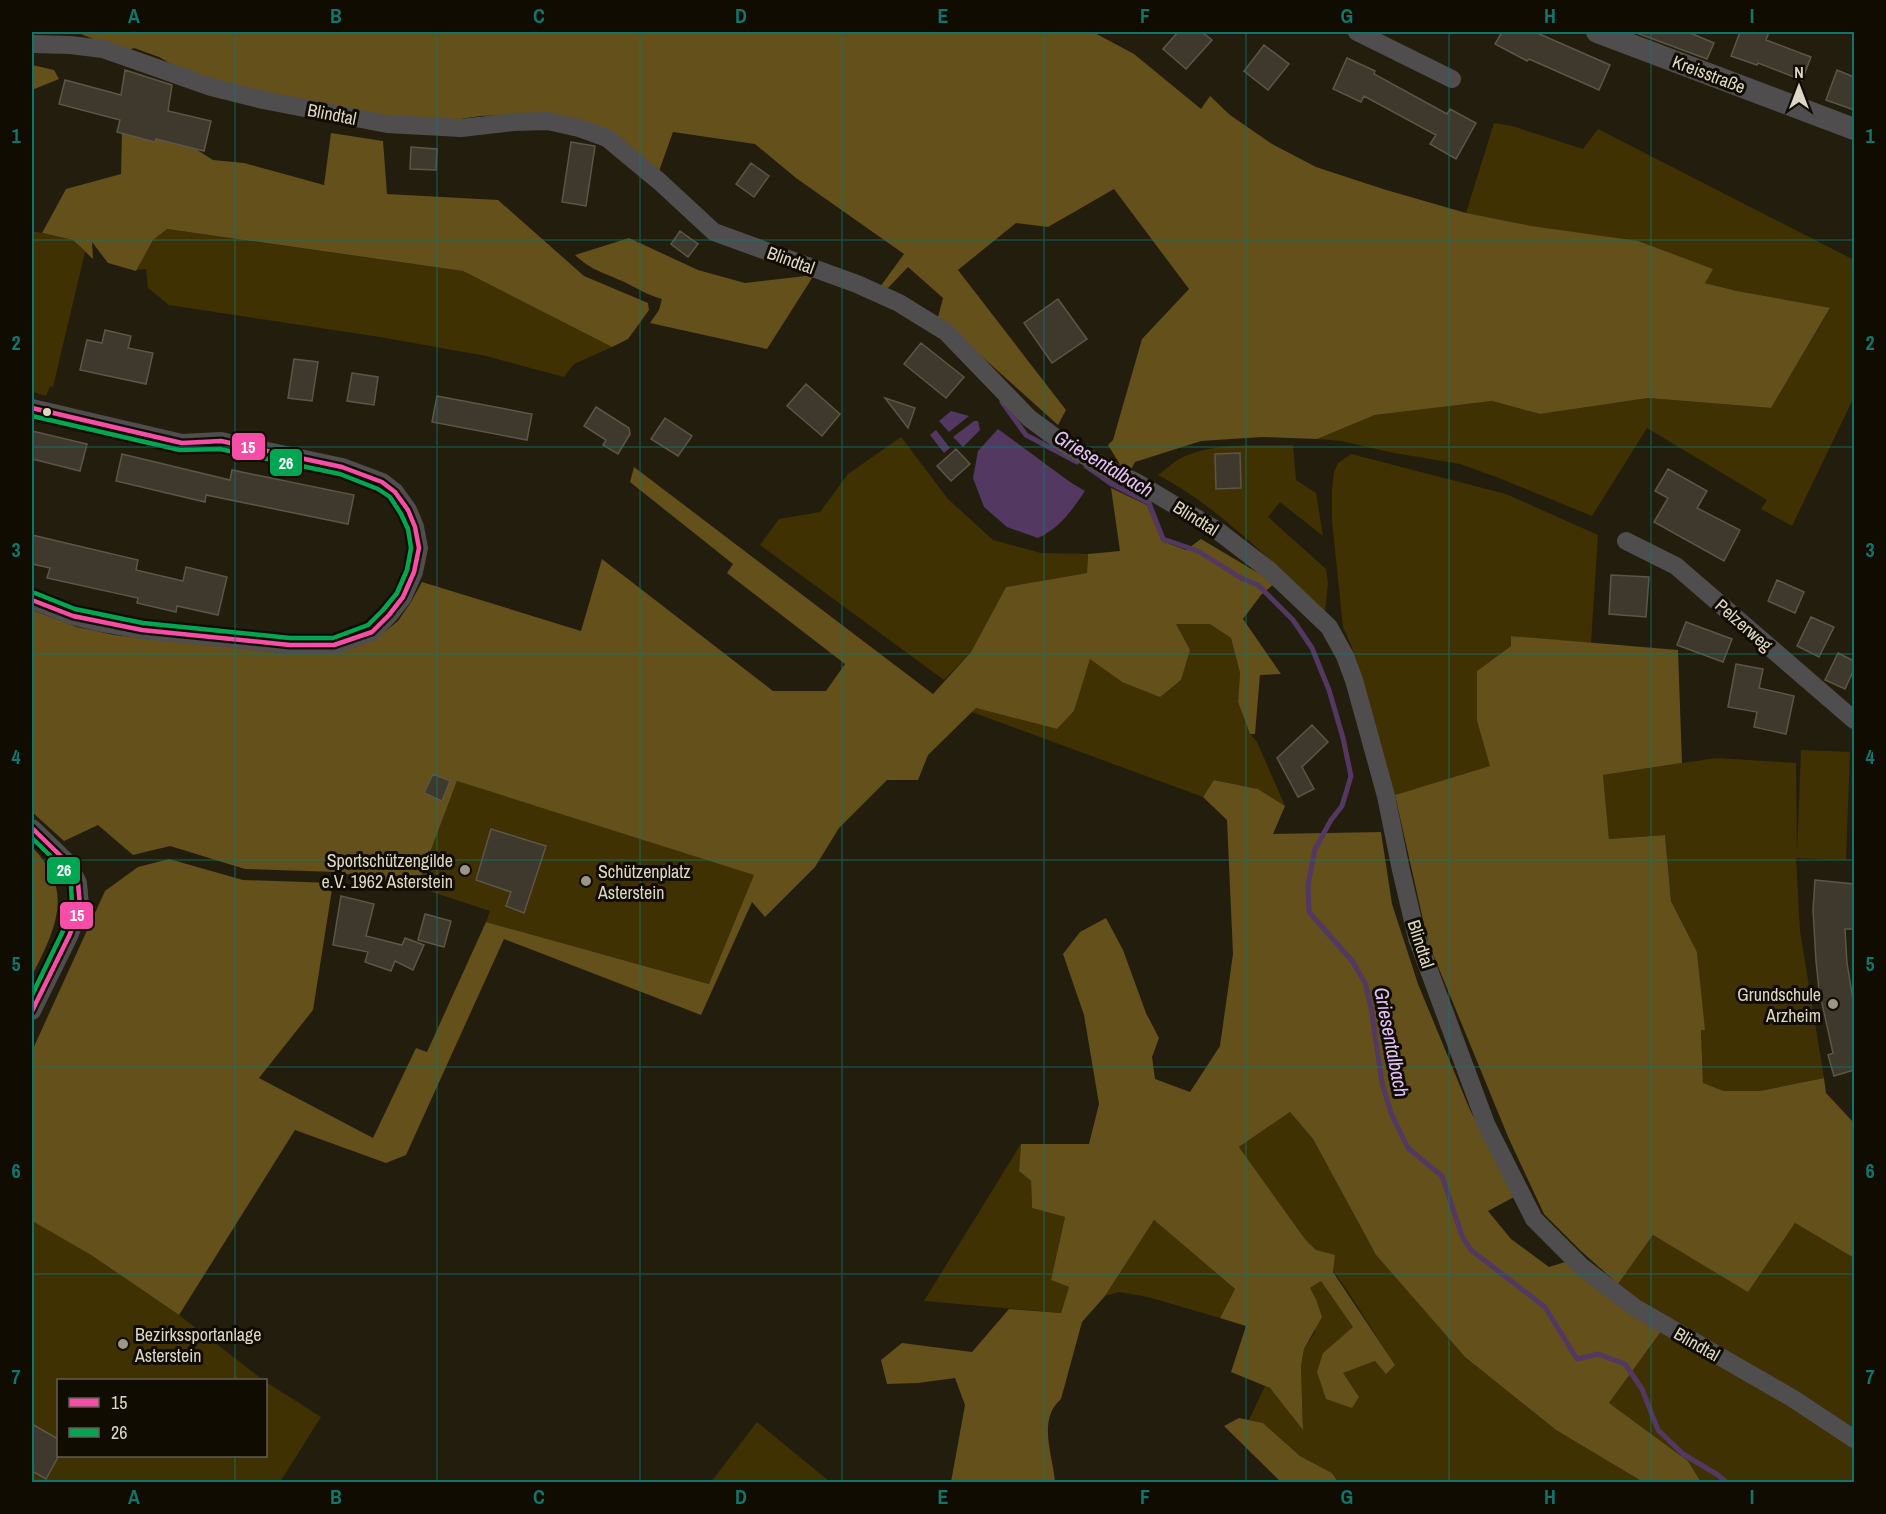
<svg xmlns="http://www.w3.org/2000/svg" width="1886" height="1514" viewBox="0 0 1886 1514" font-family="'Archivo Narrow',sans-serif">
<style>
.green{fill:#403102}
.forest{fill:#63501a}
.water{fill:#533961}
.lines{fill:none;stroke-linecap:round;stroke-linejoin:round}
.stream{stroke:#533961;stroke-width:5}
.building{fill:#3e392c;stroke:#5b5648;stroke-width:1.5}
.minor{stroke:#504d4e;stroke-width:18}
.tertiary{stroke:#504d4e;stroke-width:22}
.bus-1-casing{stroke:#110c02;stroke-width:9}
.bus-2-casing{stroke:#110c02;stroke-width:9}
.bus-1{stroke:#f54da8;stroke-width:4.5}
.bus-2{stroke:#00a651;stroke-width:4.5}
.grid{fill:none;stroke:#0f766e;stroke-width:1.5;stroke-opacity:0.55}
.bus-dot{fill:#ddd7c5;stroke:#110c02;stroke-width:2}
.poi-dot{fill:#9c9685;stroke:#110c02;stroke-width:2}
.labels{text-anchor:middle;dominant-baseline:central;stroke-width:6;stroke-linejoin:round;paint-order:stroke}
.street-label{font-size:18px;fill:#ddd7c5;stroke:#110c02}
.poi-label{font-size:18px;fill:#ddd7c5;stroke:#110c02;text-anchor:end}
.water-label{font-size:20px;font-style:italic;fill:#e4c0fc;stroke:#110c02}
.line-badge{stroke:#110c02;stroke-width:2}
.badge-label{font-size:16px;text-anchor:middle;font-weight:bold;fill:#fff}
.neatline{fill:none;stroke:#0f766e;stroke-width:2}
.grid-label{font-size:20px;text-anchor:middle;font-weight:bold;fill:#0f766e}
</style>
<rect width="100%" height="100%" fill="#231d0d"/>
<!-- green -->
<path class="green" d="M1494,123L1512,126L1583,149L1598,129L1854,260V397L1792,526L1761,509L1767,500L1647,428L1592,516L1499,478L1460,464L1394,453L1341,441L1317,439L1375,415L1492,401L1540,414L1648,398L1771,408L1830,309L1737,291L1705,283L1712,269L1466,213Z
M166,229L463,271L612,347L574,364L564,377L486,356L380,337L169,305L148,288L146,269L136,270L153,240Z
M32,231L73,240L85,252L53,387L50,386L46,396L33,392L32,396Z
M901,437L948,499L993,540L1041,553L1088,554L1087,573L1006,587L971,652L944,680L760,545L779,519L820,512L848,474Z
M1293,445L1296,480L1316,493L1323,536L1280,502L1268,517L1326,569L1328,583L1325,612C1273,564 1221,508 1158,475C1166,469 1176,460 1185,456C1217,442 1259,446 1293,445Z
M1351,454L1506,494L1598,535L1591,643L1511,636V646L1477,671V721L1491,766L1395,795L1376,738L1362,679L1351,645L1343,627L1332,521V491L1334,472L1338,463Z
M1176,624H1211L1231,638L1240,673L1238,702L1250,734L1257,742L1285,806L1258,789L1215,780L1203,797L972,712L976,708L1057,729L1074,711L1090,658L1122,682Z
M1801,750L1850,752L1846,860L1796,858L1800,931L1824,1078L1760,1091H1724L1703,1083L1701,1029L1704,1030L1697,952L1671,901L1665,835L1609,839L1603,775L1716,758L1796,763L1797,853Z
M457,781L755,875L709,984L486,922L490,911L417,887Z
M1290,1112L1313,1139L1376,1255L1465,1357L1556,1430L1643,1482H1338L1332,1473L1300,1456L1263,1423L1249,1420L1265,1386C1278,1391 1292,1419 1303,1429L1301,1366L1304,1349L1315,1332L1316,1299L1310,1288L1321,1280L1354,1327L1323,1353L1342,1373L1375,1361L1395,1365C1368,1325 1340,1272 1305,1239L1239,1147Z
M1021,1144L1019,1171L1031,1181L1032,1208L1065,1217L1051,1280L1069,1287L1061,1313L924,1301Z
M32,1220L91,1255L179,1315L263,1380H58V1456H266V1382L321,1417L280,1482H32Z
M1154,1220L1235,1289L1220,1318L1148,1297L1119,1292L1105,1296Z
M1795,1223L1854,1258V1433L1660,1317L1618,1284L1653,1235L1748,1291Z
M1662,1330L1854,1445V1482H1701L1688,1461L1609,1403Z
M757,1422L830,1482H711Z"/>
<!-- forest -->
<path class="forest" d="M76,32H1093L1134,54L1201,109L1210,96L1230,115L1272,144L1316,167L1383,189L1466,213L1531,226L1638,241L1713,269L1705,283L1737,291L1830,308L1771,408L1648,398L1540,414L1492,401L1375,415L1317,439L1262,437L1201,441L1135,462L1130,471L1121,466L1108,445L1113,440L1142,339L1189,289L1114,189L1048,227L1016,223L958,270L1066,410L1058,425L938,317L943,298L908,267L888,288L880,287L904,254L796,178L755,144L673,132L658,174L540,114L480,116L435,123L333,107L192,76L159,57L134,48L125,52Z
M32,65L54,70L59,79L32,90Z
M161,127L213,160L244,163L324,185L331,133L383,141L387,194L498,200L584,276L648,303L649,310L628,339L612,347L463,271L167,229L153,240L136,271L108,263L92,242L93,259L73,240L42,233L66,189L121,174L122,132Z
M629,238L698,270L745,283L814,275L767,349L650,323L659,310L662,299C647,295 635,287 622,281C602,272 591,270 575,255Z
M634,467L933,694L971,652L1006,587L1087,573L1088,554L1120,551L1111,488L1147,505L1162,541L1186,550L1201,539L1275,583L1261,595L1243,619L1281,674L1260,675L1255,734H1250L1238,702L1240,673L1231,638L1210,624H1176L1190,650L1181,680L1160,697L1122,682L1090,659L1074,711L1057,729L976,708L928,755L918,780H887L839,828L815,867L765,917L752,902L701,1015L504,939L406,1155L386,1163L295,1130L179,1315L91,1255L34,1222L32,1220V1051L105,891L138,867L169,859L243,880L333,883L313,1010L259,1078L373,1138L416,1048L427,1052L486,922L709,984L754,875L457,781L417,887L335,872L245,869L170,846L133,855L98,825L64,841L32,812V610L77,627L114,635L283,653L383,633L398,621L411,602L422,582L581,631L602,559L773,691H826L845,664L727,573L733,564L630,482Z
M1511,636L1678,650L1682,763L1603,775L1609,839L1665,835L1671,901L1697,952L1705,1030H1701L1703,1083L1724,1091H1760L1824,1078L1826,1093L1854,1123V1258L1795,1223L1748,1292L1653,1235L1618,1284L1581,1251L1544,1214L1509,1139L1428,942L1395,795L1490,766L1477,721V671L1511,646Z
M1214,780L1258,789L1285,806L1273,834L1381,832L1392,904L1418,984L1470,1110L1498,1162L1514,1197L1488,1211L1511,1239L1549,1267L1565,1262L1662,1330L1609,1403L1688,1461L1701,1482H1643L1556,1430L1465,1357L1376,1255L1313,1139L1290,1112L1239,1147L1305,1239L1316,1250L1335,1255L1333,1272L1395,1365L1386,1374L1375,1361L1343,1373L1359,1397L1352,1408L1326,1399L1317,1372L1323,1353L1353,1327L1321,1281L1310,1288L1316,1299L1322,1317L1304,1349L1301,1366L1303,1430L1270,1388L1231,1372L1246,1326L1220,1318L1235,1289L1154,1220L1105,1296L1082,1322L1061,1399C1037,1420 1053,1455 1055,1482H951L965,1405L955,1378L918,1383L887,1384L881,1360L902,1343L972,1352L1009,1309L1061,1313L1069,1287L1051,1280L1065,1217L1032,1208L1031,1181L1019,1171L1021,1144H1089L1099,1104L1084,1015L1063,954L1080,932L1106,918L1123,950L1146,1013L1159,1038L1152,1057L1155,1079L1190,1092L1220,1046L1233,954L1227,820L1203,797Z
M32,847C76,891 55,929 32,976Z
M1239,1418L1263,1423L1300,1456L1332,1473L1338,1482H1281L1224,1426Z"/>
<!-- water -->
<path class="water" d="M951,411L969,416L949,432L939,421Z
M974,421H978L980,430L963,447L953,437Z
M998,429L1070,482L1085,491C1072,510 1060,528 1038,538L1007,527L984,507L973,478L978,451Z
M936,430L950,448L944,453L930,435Z"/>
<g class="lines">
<!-- stream -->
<path class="stream" d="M1002,402L1026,435L1077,462
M1086,466L1110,483L1149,503L1163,539L1198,551L1241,578L1258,585L1293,620L1312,648L1329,690L1343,738L1351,776L1342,806L1331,820L1315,849L1308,885L1309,912L1353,962L1365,983L1371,1008L1382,1083L1391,1113L1408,1148L1442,1176L1462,1236L1471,1250L1545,1307L1577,1359L1598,1354L1625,1364L1642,1389L1658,1430L1683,1454L1718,1475L1726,1482"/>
</g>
<!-- building -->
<path class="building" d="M1178,32H1202L1212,40L1186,69L1163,49Z
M1502,32H1535L1610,65L1599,90L1529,59L1527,61L1495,44Z
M1634,32H1688L1714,43L1707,59Z
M1740,32H1769L1766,40L1811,57L1802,80L1758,63L1757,65L1731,56Z
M1264,45L1289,64L1268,90L1244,71Z
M1347,58L1375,71L1374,74L1447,114L1450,109L1476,123L1456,159L1430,144L1436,135L1364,96L1361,102L1333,89Z
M125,70L172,85L168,111L211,121L204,151L156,139L155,142L117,132L120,120L59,104L65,80L121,95Z
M1837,70L1854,77V110L1826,100Z
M571,142L595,146L586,206L562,202Z
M411,147L437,149L436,170L410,169Z
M751,163L769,176L754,197L736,184Z
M680,231L698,244L688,257L671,244Z
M1058,299L1087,339L1052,363L1024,323Z
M105,330L131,336L128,348L153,353L146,384L80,370L87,340L102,343Z
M921,343L964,377L946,398L904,364Z
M294,359L318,362L312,401L288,398Z
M352,373L378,377L374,405L347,401Z
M806,384L840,414L822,436L787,406Z
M437,396L532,414L527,440L432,422Z
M885,398L915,408L908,428Z
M596,407L629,428L630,434L618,454L603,445L606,440L584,426Z
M665,418L692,436L678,456L651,439Z
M32,431L87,444L80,471L32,459Z
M956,449L970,464L951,481L937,466Z
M1240,453L1241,488L1216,489L1215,454Z
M122,454L230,480L232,470L354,495L348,524L206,495L205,502L116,481Z
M1668,469L1707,491L1697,508L1740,530L1724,561L1654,522L1668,498L1655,491Z
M32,535L138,560L136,570L183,581L186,567L227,577L218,615L177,606L176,612L137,603L138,598L47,578L50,568L32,564Z
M1611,575L1649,577L1646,617L1609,614Z
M1777,580L1804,592L1795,613L1768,601Z
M1811,617L1834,627L1819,657L1797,646Z
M1686,622L1732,639L1723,662L1677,645Z
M1838,653L1854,661V669L1845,689L1825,680Z
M1736,664L1763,669L1759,688L1794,696L1786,734L1754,727L1757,712L1728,707Z
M1312,725L1328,742L1302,767L1314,789L1298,797L1277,758Z
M433,774L450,781L442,801L424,793Z
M491,829L546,846L524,913L506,906L511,892L476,880Z
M1815,880L1854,884V929H1845L1847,963L1854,1005V1070L1834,1076L1828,1055L1833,1053L1819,990L1816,961L1813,910Z
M341,896L374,904L366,936L402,945L405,938L424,945L413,970L395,961L391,971L365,962L368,952L333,945Z
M425,914L451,921L444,947L418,940Z
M32,1424L58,1439V1457L46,1479L32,1471Z"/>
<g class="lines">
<!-- minor -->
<path class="minor" d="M1357,32L1452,79
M32,44L70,45L103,49L211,87L263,100L387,124L461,128L514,122L548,121L579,128L607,138L660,182L714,232L857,284L899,303L946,332L1029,418L1067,446L1116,473L1136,482L1218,531L1269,570L1329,627L1345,656L1354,680L1386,796L1401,870L1417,938L1486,1124L1534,1219L1582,1267L1634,1307L1792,1398L1854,1439
M32,408L182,443L221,441L342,467L382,482L395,492L408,510L415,527L419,548L414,572L403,597L389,615L372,632L334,645H290L142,630L101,623L73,616L32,600
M1626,541L1676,566L1854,720
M32,828L68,863L78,883L80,906L70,934L32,1011"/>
<!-- tertiary -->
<path class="tertiary" d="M1597,32L1854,129"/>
<!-- bus-1 casing -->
<g class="bus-1-casing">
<path id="bus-1" d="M32,408L182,443L221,441L342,467L382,482L395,492L408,510L415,527L419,548L414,572L403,597L389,615L372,632L334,645H290L142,630L73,616L32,600
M32,828L68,863L78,883L80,906L70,934L32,1011"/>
</g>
<!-- bus-2 casing -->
<g class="bus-2-casing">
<path id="bus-2" d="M32,416L180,450L220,449L340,474L378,489L390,497L401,514L408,529L411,548L407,570L397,593L383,610L368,625L333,638H290L143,623L75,609L35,593
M32,838L62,867L71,885L72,905L63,931L32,995"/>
</g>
<!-- bus-1 -->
<use href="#bus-1" class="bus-1"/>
<!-- bus-2 -->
<use href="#bus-2" class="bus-2"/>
</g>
<!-- grid -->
<path class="grid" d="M235,32V1380M437,32V1482M640,32V1482M842,32V1482M1044,32V1482M1246,32V1482M1449,32V1482M1651,32V1482M32,240H1854M32,447H1854M32,654H1854M32,860H1854M32,1067H1854M32,1274H1854M235,1456V1482"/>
<!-- markers -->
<circle class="bus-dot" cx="47" cy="412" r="5"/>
<g class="poi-dot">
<circle cx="465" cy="870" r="6"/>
<circle cx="586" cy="881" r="6"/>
<circle cx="1833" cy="1004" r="6"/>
<circle cx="123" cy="1344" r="6"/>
</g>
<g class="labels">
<!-- street labels -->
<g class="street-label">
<text transform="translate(1709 74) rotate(21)">Kreisstraße</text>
<text transform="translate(332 114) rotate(11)">Blindtal</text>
<text transform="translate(791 260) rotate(20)">Blindtal</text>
<text transform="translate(1196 518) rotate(32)">Blindtal</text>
<text transform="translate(1744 625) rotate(41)">Pelzerweg</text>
<text transform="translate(1421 944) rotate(72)">Blindtal</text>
<text transform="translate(1697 1344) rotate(30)">Blindtal</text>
</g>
<!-- poi labels -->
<g class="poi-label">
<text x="453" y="860">Sportschützengilde<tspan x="453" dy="21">e.V. 1962 Asterstein</tspan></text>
<text x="598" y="871" text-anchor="start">Schützenplatz<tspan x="598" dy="21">Asterstein</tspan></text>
<text x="1821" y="994">Grundschule<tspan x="1821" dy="21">Arzheim</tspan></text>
<text x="135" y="1334" text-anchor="start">Bezirkssportanlage<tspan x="135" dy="21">Asterstein</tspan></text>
</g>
<!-- water labels -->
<g class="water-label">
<text transform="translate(1104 463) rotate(31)">Griesentalbach</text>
<text transform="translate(1392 1042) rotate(79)">Griesentalbach</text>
</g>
</g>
<g class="line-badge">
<rect x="231" y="432" width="35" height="29" rx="6" fill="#f54da8"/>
<rect x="269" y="448" width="34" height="29" rx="6" fill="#00a651"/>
<rect x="46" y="856" width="35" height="29" rx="6" fill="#00a651"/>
<rect x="59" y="901" width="35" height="29" rx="6" fill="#f54da8"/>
</g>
<g class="badge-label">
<text x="248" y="453">15</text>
<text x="286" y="469">26</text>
<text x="64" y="876">26</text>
<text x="77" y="921">15</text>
</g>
<!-- border -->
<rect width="1886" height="1514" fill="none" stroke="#110c02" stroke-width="66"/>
<!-- legend -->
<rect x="57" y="1379" width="210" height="78" fill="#110c02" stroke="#635d50" stroke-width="1.5"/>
<rect x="69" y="1398" width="30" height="9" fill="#f54da8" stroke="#635d50" stroke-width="1.5"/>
<text x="111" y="1409" font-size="18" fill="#ddd7c5">15</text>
<rect x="69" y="1428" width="30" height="9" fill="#00a651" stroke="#635d50" stroke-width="1.5"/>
<text x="111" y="1439" font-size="18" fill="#ddd7c5">26</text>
<!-- north arrow -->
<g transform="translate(1799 87)" stroke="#110c02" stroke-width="4.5" paint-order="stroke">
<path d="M0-4.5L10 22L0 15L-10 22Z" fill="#ddd7c5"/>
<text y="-9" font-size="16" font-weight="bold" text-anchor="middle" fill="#ddd7c5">N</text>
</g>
<rect x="33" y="33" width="1820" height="1448" class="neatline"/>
<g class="grid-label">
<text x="134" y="23">A</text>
<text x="336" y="23">B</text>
<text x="539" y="23">C</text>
<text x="741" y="23">D</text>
<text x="943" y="23">E</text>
<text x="1145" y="23">F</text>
<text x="1347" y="23">G</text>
<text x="1550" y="23">H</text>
<text x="1752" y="23">I</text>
<text x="16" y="143">1</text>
<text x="1870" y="143">1</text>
<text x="16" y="350">2</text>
<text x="1870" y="350">2</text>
<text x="16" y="557">3</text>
<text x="1870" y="557">3</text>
<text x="16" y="764">4</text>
<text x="1870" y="764">4</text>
<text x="16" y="971">5</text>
<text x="1870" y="971">5</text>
<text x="16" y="1178">6</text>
<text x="1870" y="1178">6</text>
<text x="16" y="1384">7</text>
<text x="1870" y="1384">7</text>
<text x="134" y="1504">A</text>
<text x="336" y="1504">B</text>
<text x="539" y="1504">C</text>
<text x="741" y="1504">D</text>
<text x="943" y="1504">E</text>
<text x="1145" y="1504">F</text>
<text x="1347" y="1504">G</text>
<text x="1550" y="1504">H</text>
<text x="1752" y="1504">I</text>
</g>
</svg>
